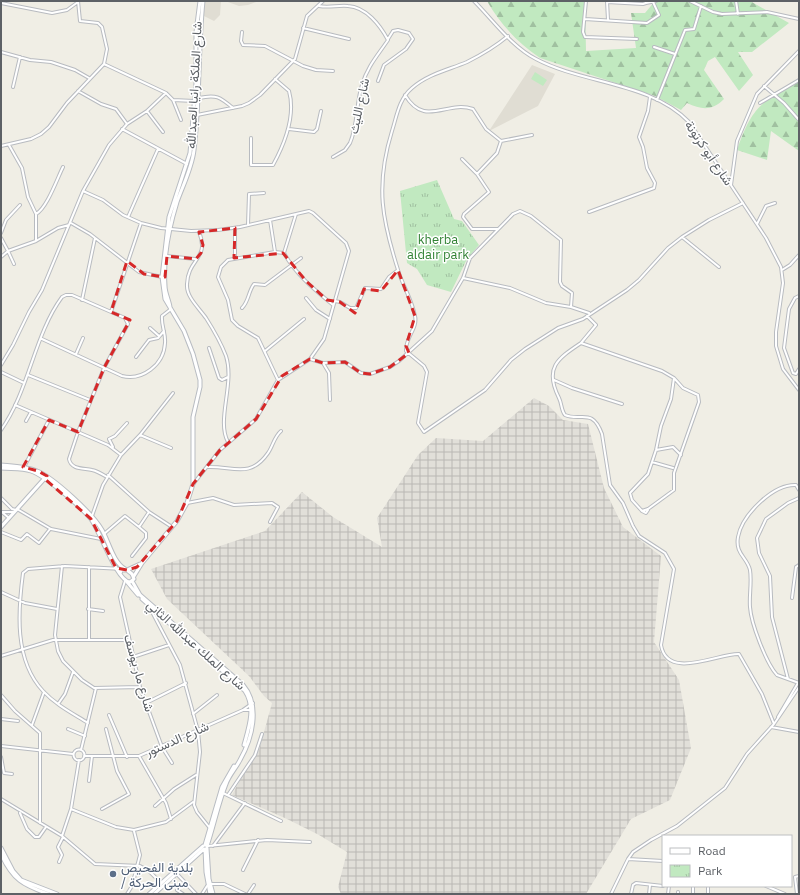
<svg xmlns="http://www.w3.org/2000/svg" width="800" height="895" viewBox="0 0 800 895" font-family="'IBM Plex Sans',Vazirmatn,sans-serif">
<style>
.industrial{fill:url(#industrial-grid)}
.education{fill:#e0ddd3}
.forest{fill:url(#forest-firs)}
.park{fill:url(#park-tufts)}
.garden{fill:#c1e9c0}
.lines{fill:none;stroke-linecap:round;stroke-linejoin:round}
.street-casing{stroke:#b8bbc0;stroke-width:4}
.secondary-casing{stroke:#b8bcc2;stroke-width:5}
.street{stroke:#fff;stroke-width:2}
.secondary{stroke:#fff;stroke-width:3}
.marked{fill:none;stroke:#d62828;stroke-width:3;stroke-dasharray:8 5;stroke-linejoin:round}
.service-dot{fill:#5c6f8a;stroke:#fff;stroke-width:1.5}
.labels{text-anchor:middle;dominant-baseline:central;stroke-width:3;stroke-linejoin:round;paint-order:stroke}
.street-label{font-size:13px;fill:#5d6166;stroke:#fff}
.park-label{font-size:13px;fill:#308233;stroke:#fff}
.service-label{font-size:13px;fill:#4e5e75;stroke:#fff;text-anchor:start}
</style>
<defs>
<pattern id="industrial-grid" width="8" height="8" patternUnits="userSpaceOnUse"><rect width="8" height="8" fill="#e1dfd9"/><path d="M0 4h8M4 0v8" fill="none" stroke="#bab8b4"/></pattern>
<pattern id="forest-firs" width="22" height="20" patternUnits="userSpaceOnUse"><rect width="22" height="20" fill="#c1e9c0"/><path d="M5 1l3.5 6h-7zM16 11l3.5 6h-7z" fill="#a0c0a0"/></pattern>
<pattern id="park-tufts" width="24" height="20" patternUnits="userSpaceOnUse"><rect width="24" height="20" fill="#c1e9c0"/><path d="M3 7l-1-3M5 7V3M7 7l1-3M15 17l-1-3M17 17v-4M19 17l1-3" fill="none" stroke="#a0c0a0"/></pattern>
</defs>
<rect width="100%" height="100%" fill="#f0eee5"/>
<!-- industrial -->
<path class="industrial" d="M534,398L549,406L563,420L588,424L604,488L623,527L661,556L654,642L679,680L691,748L670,800L631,819L586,894H341L338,887L347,852L319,835L287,819L232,795L251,760L259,750L272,703L264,696L249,676L167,599L151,569L265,531L302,492L333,517L382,547L377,518L418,455L436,438L483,441Z"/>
<!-- education -->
<path class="education" d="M204,1H221L220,15L214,21L204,16Z
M225,1H259L248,5L239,6Z
M532,65L555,74L538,106L489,131Z"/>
<!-- forest -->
<path class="forest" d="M487,1H585L586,51L636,48L631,13H645L655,1H750L789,23L752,52H738L753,75L739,91L715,57L708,61L704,70L724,99C712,111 702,110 687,103L681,110L655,96L540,58C517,42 501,25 487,1Z
M799,82V151L771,131L767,160L737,150C751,109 760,101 799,82Z"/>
<!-- park -->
<path class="park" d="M437,180L454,219L462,221L479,245L467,259L451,292L427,285L417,269L407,263L400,191Z"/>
<!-- garden -->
<path class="garden" d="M535,72L547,80L543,86L531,79Z"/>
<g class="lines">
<!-- street casing -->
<g class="street-casing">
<path id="street" d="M474,1C493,20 512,47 536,59C583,84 651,82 689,122L766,238L781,267L783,283L776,332V346L783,369L799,390
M586,1L583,32L585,37L637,39
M607,1L608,20
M690,1L713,12L722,14L767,12L799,19
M736,1L738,14
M607,2L643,4L646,3V1
M1,3L52,13L67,10L78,2
M646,3L656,1
M319,6C329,8 338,5 348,6C366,7 380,25 388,40C378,55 367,67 362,85C356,103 358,125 350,143L345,150L333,157
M585,19L647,23L659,15L653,2
M303,28L349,39
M242,32L241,41L243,45L265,46L303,66L316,70L333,71
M508,36C496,46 481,55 467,62C448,70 428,74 412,88C399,99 397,115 392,131C375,186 382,220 399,273C404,288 412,300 415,316C418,328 405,338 406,351L424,366L427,372L418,423L424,432L485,390L511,360L525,349L558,328L583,319L627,290L639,280L668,248L682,237L709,220L743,203
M654,47L675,54
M1,52L30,60L51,62L75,70L89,78
M104,64L166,93L173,100L194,101
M378,81L384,65L406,49L413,39L409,33L398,30L393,31L388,39
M764,86L784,103L799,120
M13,87L20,57
M78,91L101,104L116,109L127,124
M405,95C425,128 446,100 473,109L486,129L501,141
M199,98C216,94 220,97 233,108
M173,100L181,120
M657,100L685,30L694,29L701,6
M760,103L799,80
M147,111L163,132
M197,115L242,106L249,103L260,95L295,59L307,16L323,1
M122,129L187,164
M289,129L314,132L317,129L321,111
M251,138V165H273C285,143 296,116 289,91L275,79
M501,141L532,135
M9,145L22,168L28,197L36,214
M1,146L31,139L41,134L49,127L67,103L104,64L107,49L102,27L98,23L80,21L78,1
M462,159L477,174L489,192L464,214L463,217L472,229H498
M477,174L497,153L501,141
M731,185L737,141L757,94L799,51
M83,191L103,200L123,215L141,223L161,228L191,231L218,230L240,227L309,211L313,213L346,243L349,251L324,339L310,359L278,380L256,419L220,450L194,483
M589,212L654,188L655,183L647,168L643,147L639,137L648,111L650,97
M128,217L158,149
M270,220L275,252L284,253C296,275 315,290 333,305
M71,223L90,234L139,272L162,277
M757,224L766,206L775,203
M248,225L249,194L264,193
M235,228V257
M199,232C210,259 188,258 187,284C186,297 199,308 206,318C213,329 221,343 226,356C235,384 216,420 228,442
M1,233L6,220L20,205
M682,237L719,267
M1,238L8,251L36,241L58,228L69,225
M36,241V214C47,208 57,179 63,167
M275,252L228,260L221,267L218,277L228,300L232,320L238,326L258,338L278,380
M284,253L296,214
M167,256L195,259
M1,257L8,251L14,264
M782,270L790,265L799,255
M463,278L510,288L546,303L571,307L589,313
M799,296L795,298L789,309L784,348L793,373L796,374L799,369
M306,298L316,310L330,319
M82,300L95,238
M335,301L340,302L350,308H356L365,288L381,289L389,277L398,270
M242,308C249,301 248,292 254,284L265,285L301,258
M111,312L141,223
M587,316L596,325L581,343L662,371L674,378L671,399L661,426L656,450L648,474L630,493L632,500L642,511L648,509L674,490V473L699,402L698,395L683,388L674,378
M150,328L159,336
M42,339L122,376C142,381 164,365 165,343C166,334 161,325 162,316L171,309
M581,343C557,359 544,368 559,398C562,404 561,410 565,415C581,422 592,407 602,434L610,485L623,503L633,526L639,536L665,553L674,569L661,645C667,681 719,653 739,654L762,694L774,724
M209,348L219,378L222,380L228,377
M265,351L304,319
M76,354L83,338
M136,357L149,340L158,338L164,331
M310,359L323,363L329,373L330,400
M323,363L345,362L361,373L370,374L390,367L399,361L432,331L463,278L470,258L513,214L520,211L531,216L561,240L560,282L562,286L572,293L571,307
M1,365L13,345L29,312L42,290L83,191L109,145L127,124L147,111L166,93
M1,372L24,383
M28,375L90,400
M554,380L572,388L622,404
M15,405L108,445L121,455
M26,421L31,412
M1,430C29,391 34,335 62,297L66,295H72L125,318L128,324L104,368L78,432L69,459C71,470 84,468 92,470C97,471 102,474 107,477
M140,435L171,448
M113,447L109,439L115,436L127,423
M656,450L673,447L681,455
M652,462L673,468
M24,467L49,420
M208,467C233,466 250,479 268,453C273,446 274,437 281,431
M108,475L149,512L172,527
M799,490L796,485C773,484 742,515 738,537C735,554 747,557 750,570C752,582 749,595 750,607C751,623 766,663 777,675L799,683
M1,498L12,509L16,510
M187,503L213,498L234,505L272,503L278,507L270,522
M17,509L51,529L101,539
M642,511L646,513L648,510
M1,512H14
M3,513L9,518
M92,516L103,485L121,455L140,435L173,393
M1,532L21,540L27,534L39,543L50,529
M104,534L125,516L139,527L149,512
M132,556L146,538V533L139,527
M62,566L55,635L58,651L63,661L82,680L94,688L140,687
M125,581L120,597L140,687L162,747L172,763
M1,592L25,603L57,609
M792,598L796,567L799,565
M150,608L180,665L198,731L200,752L194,805L197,812L209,827
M88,609L103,611
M89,640V567
M1,656L53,640H129
M133,657L169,645
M788,679L772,617L770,576L759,553L757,538L766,519L788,503L799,498
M1,695L15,711L40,733V823
M146,703L186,683
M58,704L65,694L73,672
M243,710L253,703
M193,714L217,695
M109,715L127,757
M778,717L798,683
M1,719L18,721
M88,723C72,713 56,705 43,691C14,660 18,611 23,573L28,569L65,566L123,569
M32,725L44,692
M771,727L799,732
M68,729L85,736
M1,746L73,754
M73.5 755a5.5 5.5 0 1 1 11 0a5.5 5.5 0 1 1-11 0Z
M81,750L96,688
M84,756H139L243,710H251
M139,756L166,803L171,819
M1,757L4,773L12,774
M89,781L92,756
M223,793L281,821
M228,795L255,755L262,734
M1,799L62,836L95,864L140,866L149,871L161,883
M155,806L174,789L196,775
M71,809L116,827L134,830L166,822L193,802
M102,809L129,794L117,771L106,729
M20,813L27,829L35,837H39L46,827
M62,836L71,809L79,760
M208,846L267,840L310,842
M213,846L245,803
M628,859L663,861
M59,862L62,855L58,847L63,837
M243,870L258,840
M176,873L196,894
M210,884H224L245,894
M766,886L785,894
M177,890L183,894
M127,894L132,886L140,855L134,831
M202,894L207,886
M248,894L254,885
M611,894L628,859L633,852L651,840L677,826L725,788L747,754L774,724L799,687
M631,894L633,885L636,883L663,886
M649,894L650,885
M668,894L669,886
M678,894V892
M693,894V886
M708,894V886
M797,894L795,877L799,876"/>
</g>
<!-- secondary casing -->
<g class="secondary-casing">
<path id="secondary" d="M170,307C169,300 165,293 165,286C163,259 169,228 177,202C183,185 192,168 194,150C200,101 198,50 203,1
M1,465C13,466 26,466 37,471C54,478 93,514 102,530C109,542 113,562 125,569
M1,468C11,469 22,468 31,471C46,476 81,507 91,519C100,531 117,582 130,582L134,579L132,574L127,570H121L120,574
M1,527L45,478
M127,570L140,564
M134,576L142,563L177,521L187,503L193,484V417L200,387V380L193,354L184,331L165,299L162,277L169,217L190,153L196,83V32L200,1
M132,581L140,595L243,685C261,706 252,739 240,760C236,768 229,775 226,784C218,804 214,825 207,846
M127,582L138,595
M142,599L245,691C256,708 249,727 244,745
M205,845L222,787L234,766
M1,848L13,871L21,880L57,894
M207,848L209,879L213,894
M205,849L206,872L210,894
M1,854C13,880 23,885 48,894
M149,894L203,846
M154,894L204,849"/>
</g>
<!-- street -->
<use href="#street" class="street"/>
<!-- secondary -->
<use href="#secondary" class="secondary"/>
</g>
<!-- marked area -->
<path class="marked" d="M235,228L234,258L283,253L306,281L327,300L340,302L355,313L364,289L381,291L398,270L415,316L406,346L409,353L390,367L370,374L361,373L345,362L323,363L310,359L282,376L256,419L220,450L193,484L177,521L137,567L127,570L116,568L91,519L45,479L47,476L38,471L23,467L49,420L78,432L104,368L130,320L111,312L127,261L144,274L165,277L167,256L196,259L201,253L203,245L199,232Z"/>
<!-- markers -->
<circle class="service-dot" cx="113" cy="874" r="4"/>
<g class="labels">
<!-- street labels -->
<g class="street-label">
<text transform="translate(194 85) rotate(-87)">شارع الملكة رانيا العبدالله</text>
<text transform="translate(359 106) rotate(-78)">شارع الليث</text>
<text transform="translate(709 153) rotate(56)">شارع أبو كرتونة</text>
<text transform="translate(196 645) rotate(42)">شارع الملك عبدالله الثاني</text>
<text transform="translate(139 673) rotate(74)">شارع مار يوسف</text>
<text transform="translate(177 739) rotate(-24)">شارع الدستور</text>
</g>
<!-- park labels -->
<g class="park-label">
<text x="438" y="239">kherba<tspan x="438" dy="15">aldair park</tspan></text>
</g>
<!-- service labels -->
<g class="service-label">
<text x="121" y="867">بلدية الفحيص<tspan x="121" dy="15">/ مبنى الحركة</tspan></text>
</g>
</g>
<!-- border -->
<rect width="800" height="895" fill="none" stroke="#5d6166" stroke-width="4"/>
<!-- legend -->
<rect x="662" y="835" width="130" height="52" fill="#ffffff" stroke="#bec0c2"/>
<rect x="670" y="848" width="20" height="6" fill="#ffffff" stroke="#bec0c2"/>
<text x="698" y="855" font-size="12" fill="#5d6166">Road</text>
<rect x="670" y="865" width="20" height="12" fill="url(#park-tufts)" stroke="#bec0c2"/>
<text x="698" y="875" font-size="12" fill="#5d6166">Park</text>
</svg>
